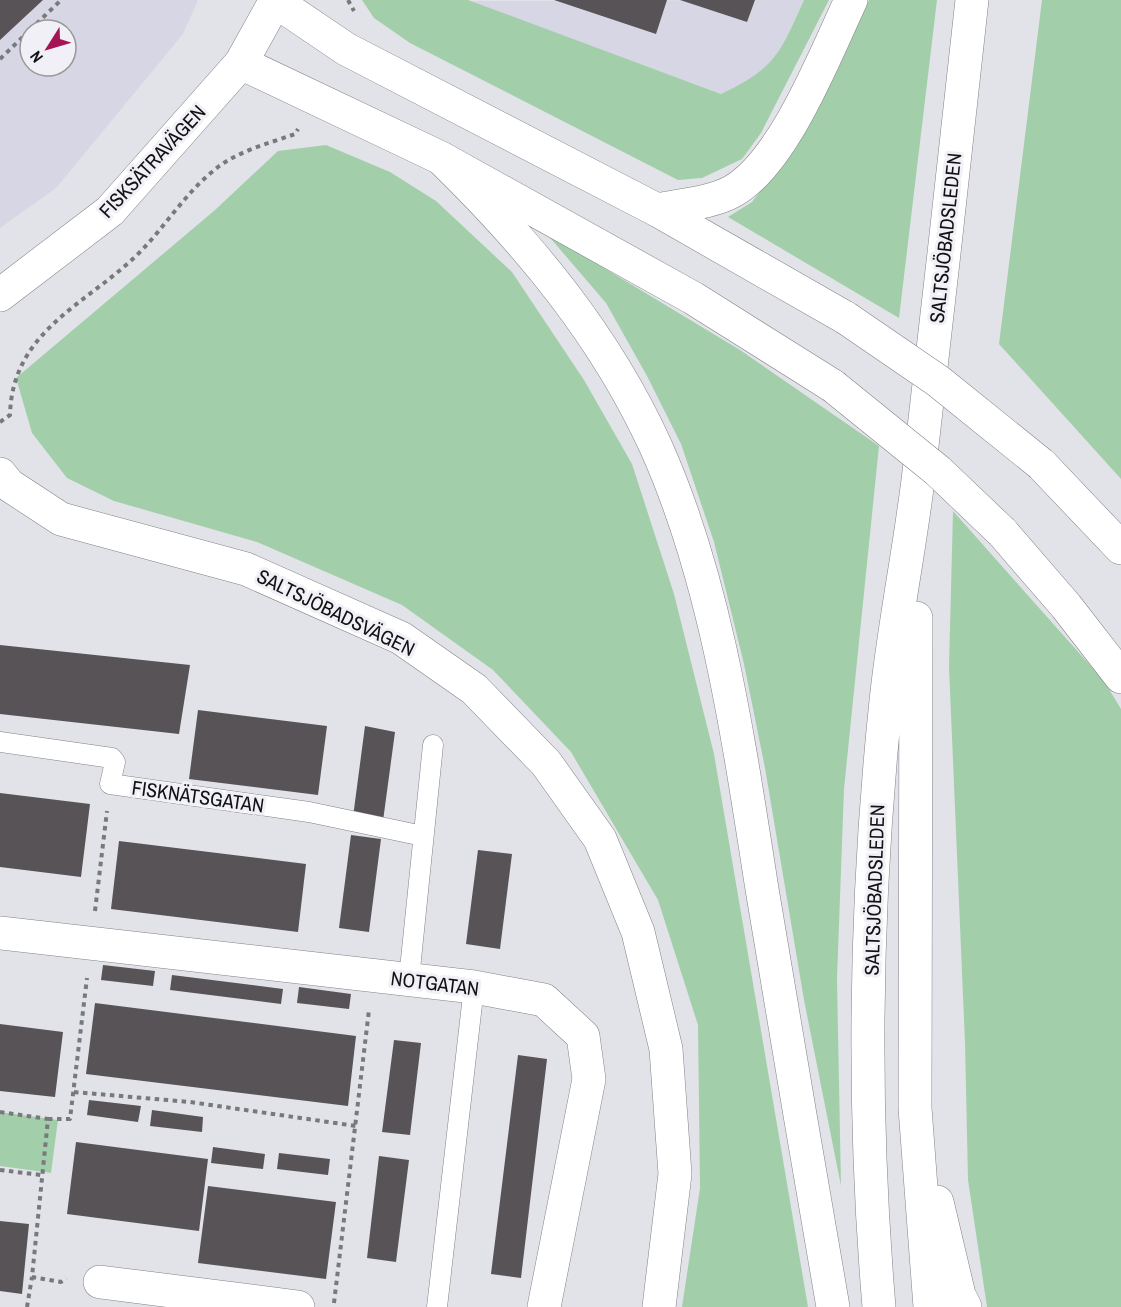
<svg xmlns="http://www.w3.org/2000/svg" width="1121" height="1307" viewBox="0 0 1121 1307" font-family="'Archivo Narrow',sans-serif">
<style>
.built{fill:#d6d6e4;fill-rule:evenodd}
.green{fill:#a2cfaa}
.building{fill:#585357}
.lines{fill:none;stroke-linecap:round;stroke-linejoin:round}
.lane-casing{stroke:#828288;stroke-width:21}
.street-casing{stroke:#828288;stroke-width:34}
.secondary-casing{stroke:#828288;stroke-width:34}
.highway-casing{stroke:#828288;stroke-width:34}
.path{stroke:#78797c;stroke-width:4;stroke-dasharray:4.5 4.5;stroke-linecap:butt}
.lane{stroke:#fff;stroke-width:20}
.street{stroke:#fff;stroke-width:33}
.secondary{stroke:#fff;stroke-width:33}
.highway{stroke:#fff;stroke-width:33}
.secondary-bridge-casing{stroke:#828288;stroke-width:34;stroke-linecap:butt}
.highway-bridge-casing{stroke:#828288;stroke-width:34;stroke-linecap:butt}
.secondary-bridge{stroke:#fff;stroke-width:33}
.highway-bridge{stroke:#fff;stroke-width:33}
.labels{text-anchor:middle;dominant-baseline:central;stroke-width:6;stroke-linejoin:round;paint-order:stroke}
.street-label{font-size:20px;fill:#111214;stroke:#f0f0f6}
</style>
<rect width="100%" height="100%" fill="#e2e3e9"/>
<!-- built -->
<path class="built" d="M0,0H198L183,34L56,188L0,228ZM30,30H66V66H30Z
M804,0L781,51L755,78L722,94L468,1Z"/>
<!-- green -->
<path class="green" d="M362,0H468L721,94C776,68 780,53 804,0H829L761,133L742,159L702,178L678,180L410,43L374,18Z
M869,0H937L899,318L728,217L752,202L764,186L839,64Z
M1042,0H1121V479L999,344Z
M326,145L390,172L436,201L512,272L584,380L632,464L674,594L714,754L808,1307H682L700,1188L698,1025L658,900L571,752L493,670L402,605L257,542L114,501L67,478L32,433L16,378L215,210L278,151Z
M546,233L740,350L879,446L844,789L837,979L841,1186L804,1000L765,768L744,664L714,542L681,444L647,376L606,303Z
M953,511L1104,681L1121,709V1307H987L968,1180L965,1043L949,667Z
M0,1112L58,1120L51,1173L0,1166Z"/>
<!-- building -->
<path class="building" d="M0,0H43L0,40Z
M554,0H667L656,34Z
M680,0H755L747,22Z
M0,645L190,665L179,734L0,714Z
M198,710L327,726L318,795L189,779Z
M365,726L395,732L383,821L353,817Z
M0,793L90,804L81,877L0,867Z
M351,835L381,839L369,932L339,928Z
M119,841L306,864L298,932L111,909Z
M478,850L512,854L500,949L466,944Z
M103,965L155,971L153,986L101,980Z
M172,975L283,989L281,1004L170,990Z
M299,987L351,994L349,1009L297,1003Z
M95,1003L356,1036L348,1106L86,1074Z
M0,1024L63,1032L55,1097L0,1091Z
M394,1040L421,1043L410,1135L382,1132Z
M518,1055L547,1059L521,1278L491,1274Z
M89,1100L141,1106L138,1122L87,1115Z
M152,1110L203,1117L202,1132L150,1126Z
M76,1142L208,1159L199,1231L67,1214Z
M213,1147L265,1154L263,1169L211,1163Z
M279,1153L330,1159L328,1175L277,1169Z
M379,1156L409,1160L396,1262L367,1258Z
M208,1186L336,1202L326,1279L198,1263Z
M0,1221L29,1224L22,1294L0,1291Z"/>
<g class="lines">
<!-- lane casing -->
<g class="lane-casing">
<path id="lane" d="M0,742L112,758L115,762L110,784L309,812L423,836
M409,979L433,745
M437,1307L474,987"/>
</g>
<!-- street casing -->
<g class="street-casing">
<path id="street" d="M0,933L474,987L544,1000L583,1036L589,1079L544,1307
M100,1282L298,1307"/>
</g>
<!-- secondary casing -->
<g class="secondary-casing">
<path id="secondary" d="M275,1L346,49L657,210C680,205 712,203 733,191C784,162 826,53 851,0
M241,63L441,158L693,298L833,386
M0,295L110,211L241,63L276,0
M0,474L9,485L61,519L246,569L401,638L474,689L546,763L600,839L638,932L666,1049L675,1174L659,1307
M1002,532L1066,606L1121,677
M916,618L915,1108L930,1307
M937,1202L959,1295L965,1307
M879,1307C862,1106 865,901 886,701C894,624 910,549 919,472C938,315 954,157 972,0"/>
</g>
<!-- highway casing -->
<g class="highway-casing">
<path id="highway" d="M441,158C528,243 605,335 656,447C717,583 739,743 762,889C785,1028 809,1168 833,1307
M657,210L846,318
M1041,464L1121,548"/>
</g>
<!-- path -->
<path class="path" d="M348,0L354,11
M30,30L61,0
M0,59L30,30
M0,422L10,415C12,330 88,304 139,253C164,228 184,195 212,172C234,152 267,144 295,134L298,129
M95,911L107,811
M74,1092L190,1102L356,1126
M0,1112L48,1119L32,1277L61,1282L66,1278
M48,1119H70L87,978
M0,1170L41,1175
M334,1303L369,1010
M27,1307L32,1277"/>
<!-- lane -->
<use href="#lane" class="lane"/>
<!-- street -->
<use href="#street" class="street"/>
<!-- secondary -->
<use href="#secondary" class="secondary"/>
<!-- highway -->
<use href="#highway" class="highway"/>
<!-- secondary-bridge casing -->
<g class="secondary-bridge-casing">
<path id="secondary-bridge" d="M833,386L938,471L1002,532"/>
</g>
<!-- highway-bridge casing -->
<g class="highway-bridge-casing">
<path id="highway-bridge" d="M846,318L938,381L1041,464"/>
</g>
<!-- secondary-bridge -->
<use href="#secondary-bridge" class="secondary-bridge"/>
<!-- highway-bridge -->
<use href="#highway-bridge" class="highway-bridge"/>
</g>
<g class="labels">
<!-- street labels -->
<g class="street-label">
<text transform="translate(152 161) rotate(-47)">FISKSÄTRAVÄGEN</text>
<text transform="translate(945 238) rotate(-84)">SALTSJÖBADSLEDEN</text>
<text transform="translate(336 612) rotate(26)">SALTSJÖBADSVÄGEN</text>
<text transform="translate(198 796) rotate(8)">FISKNÄTSGATAN</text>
<text transform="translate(874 890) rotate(-88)">SALTSJÖBADSLEDEN</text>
<text transform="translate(435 983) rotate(7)">NOTGATAN</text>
</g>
</g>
<!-- north arrow -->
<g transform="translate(48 48) rotate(233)"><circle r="28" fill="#f0f0f6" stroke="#97979c" stroke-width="1.5"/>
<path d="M0-4.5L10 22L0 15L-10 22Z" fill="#a41456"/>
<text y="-9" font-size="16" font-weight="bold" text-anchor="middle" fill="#111214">N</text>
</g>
</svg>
